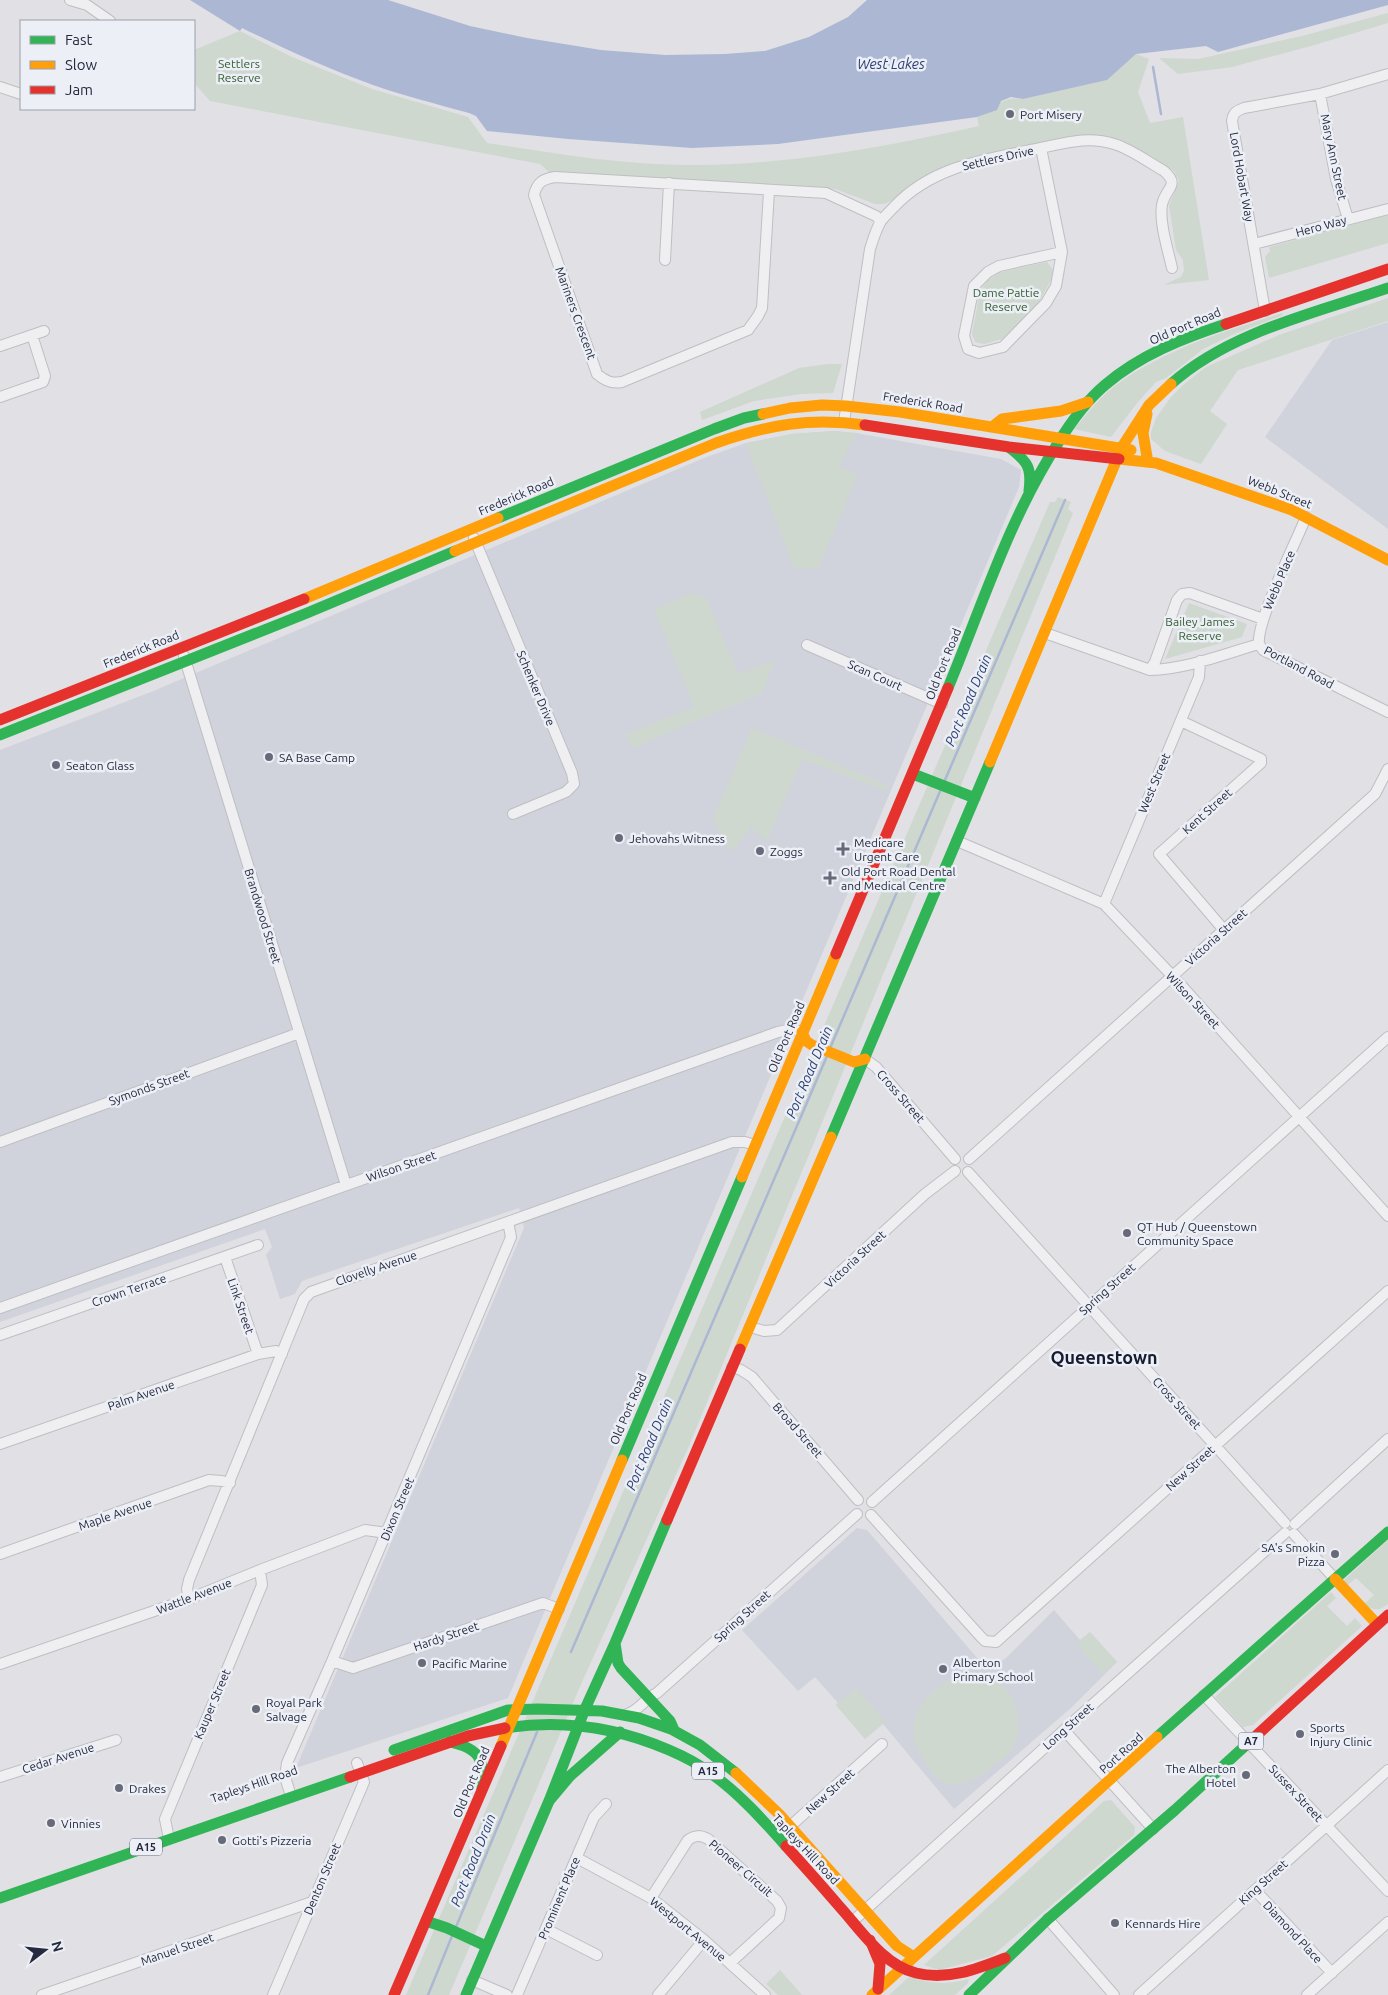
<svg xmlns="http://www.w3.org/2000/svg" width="1388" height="1995" viewBox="0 0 1388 1995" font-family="Ubuntu,sans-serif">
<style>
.built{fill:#d0d3dc}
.green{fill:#ced8cf}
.water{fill:#acb7d3}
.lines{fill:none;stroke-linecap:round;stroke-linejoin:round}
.stream{stroke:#acb7d3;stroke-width:2.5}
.street-casing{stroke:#bebec3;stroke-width:12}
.street{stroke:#efeff2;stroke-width:10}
.fast{stroke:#30b455;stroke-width:11}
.slow{stroke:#ff9f0a;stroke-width:11}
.jam{stroke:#e5322d;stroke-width:11}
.poi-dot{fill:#666a79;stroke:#eceff5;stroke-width:2}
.labels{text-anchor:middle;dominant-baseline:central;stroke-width:5;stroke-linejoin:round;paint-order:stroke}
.shield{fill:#eceff5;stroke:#616576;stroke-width:1}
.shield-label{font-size:11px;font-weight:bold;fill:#252a3f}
.park-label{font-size:12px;fill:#335c32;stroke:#eceff5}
.poi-label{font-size:12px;fill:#252a3f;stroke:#eceff5;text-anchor:start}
.street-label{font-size:12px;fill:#252a3f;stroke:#eceff5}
.water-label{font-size:14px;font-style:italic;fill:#2d4175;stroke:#eceff5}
.district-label{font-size:18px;font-weight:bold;fill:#181c30;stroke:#eceff5}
</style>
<rect width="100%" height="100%" fill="#e0e0e5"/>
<!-- built -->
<path class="built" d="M1388,322V529L1265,437L1332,340Z
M834,431L856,433L1001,459L1021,470L1019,487L508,1698L296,1768L524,1228L519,1208L302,1281L295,1294L280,1299L266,1255L272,1247L265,1229L0,1322V750L151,692L704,458L746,443L792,434Z
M857,1528L867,1530L979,1660L988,1663H996L1005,1659L1054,1610L1080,1640L1090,1632L1117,1662L1072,1707L954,1809L883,1724L865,1739L836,1705L838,1703L815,1677L798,1691L742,1630Z"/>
<!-- green -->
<path class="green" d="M1388,13V23L1311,46L1232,67L1178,74L1159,58L1198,59L1302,36Z
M240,31L292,57L372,89L468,117L487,143C552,153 617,164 682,165C783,166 881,148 979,126L977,117C998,110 997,96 1023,99L1106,80L1136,54L1149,59L1138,92L1150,123L1183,117L1209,280L1163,285L1181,277L1184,271L1183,260L1176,250L1169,205L1179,181L1174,171L1121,142L1105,137L1077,136L964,160L933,172L907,187L892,201L883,204H875L835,189L549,172L540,164L210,101L194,83V50Z
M1388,215V243L1269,278L1265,257L1270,251L1269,247Z
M1047,262L1053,270L1051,280L1038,304L1002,339L984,344L975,342L972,334L980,291L988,280L1000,272Z
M1388,298V321L1238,370L1210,411L1227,424L1201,464L1165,451L1151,439V432L1156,418L1171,397L1183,385L1206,367L1279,335Z
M1282,313L1283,315L1234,334L1203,349L1166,378L1156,382L1138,402L1111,437L1074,429C1087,414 1100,397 1116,385C1165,349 1225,331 1282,313Z
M828,364H842L833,393L801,394L754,401L702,420L700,412L799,368Z
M834,431L856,433L839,467L857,476L819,567L795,570L746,444L792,434Z
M1058,497L1071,502L1068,509L1073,513L689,1446L582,1682L449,1995H406L1050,502H1055Z
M693,593L706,598L738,674L775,660L762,693L632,748L626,734L694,707L654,609Z
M1189,603L1247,624L1242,637L1165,659Z
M752,728L880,782L889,786L886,791L802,759L767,841L751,827L733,851L725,844L713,818Z
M1388,1540V1604C1380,1611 1373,1611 1364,1604L1374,1595L1356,1578L1346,1586L1344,1580Z
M1331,1592L1336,1598L1327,1606L1347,1626L1355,1618L1362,1626L1253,1725L1243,1727L1215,1697Z
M1090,1632L1117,1662L1103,1674L1077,1644Z
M959,1677C967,1677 977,1676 986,1678C1017,1684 1026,1724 1012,1749C1007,1757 996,1763 989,1769C962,1788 942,1794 924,1760C921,1755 917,1749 915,1743C908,1711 930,1687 959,1677Z
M856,1688L885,1721L865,1739L836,1705Z
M1111,1800L1135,1827L1134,1835L992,1956L939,1970L924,1965L1104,1801Z
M780,1970L802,1995H778L766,1984Z
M909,1977C934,1984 944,1985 969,1979L968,1983L955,1995H889Z"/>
<!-- water -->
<path class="water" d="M190,0H388L470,26L527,38L601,50L665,55L725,54L765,51L809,37L848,17L867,0H1388V5L1218,52L1206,46L1136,54L1107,80L1023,99L1011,97L1001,101L997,110L977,117L778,144L692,148L568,139L487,131L476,116L469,113C437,104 404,96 373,85C328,69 285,49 242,28L240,31Z"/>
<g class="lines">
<!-- stream -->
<path class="stream" d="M1153,67L1161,114
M945,780L1065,500
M831,1046L941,789
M571,1652L827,1056
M456,1927L537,1732
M428,1995L452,1936"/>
<!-- street casing -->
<g class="street-casing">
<path id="street" d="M70,0L87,5L110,21
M0,87L21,94
M1320,94L1336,179L1348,219
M1041,148L1062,252L1056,286L1046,303L1003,347L979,353L968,349L964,336L974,286L988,272L999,266L1062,252
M769,191L762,308L758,316L748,330L622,382C612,384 605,381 597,374L534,195C537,182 543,179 555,177L826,193L876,216L881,221
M1254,244L1388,209
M665,260L669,183
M1265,311L1232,121C1233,113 1236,111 1244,108L1320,94L1388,74
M0,346L44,331
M0,397L43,382L45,376L32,335
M844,422L870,249C873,240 876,229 881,221C885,216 890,211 894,207C931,167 985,159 1036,149C1062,144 1087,135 1114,144C1131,149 1148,162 1164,171C1181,186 1165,188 1162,205C1159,222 1168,250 1172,268
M474,538L572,773L574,784L566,792L513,814
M1045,633L1150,670C1187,669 1224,654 1259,644L1263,650L1388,712
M1259,644C1256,622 1296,542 1306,517
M807,645L942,704
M184,656L346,1185
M1150,670L1155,662L1177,600L1182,594L1190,593L1263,619
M1181,721L1261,759V763L1253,770L1159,854L1224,930
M957,841L1104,904L1181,985L1388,1216
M1104,904L1199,677L1200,661
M865,1059L876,1067L955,1159
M0,1142L299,1033
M969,1159L1375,794L1388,769
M968,1172L1285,1523
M225,1257L258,1354
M0,1308L778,1032L792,1029L802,1032
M750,1327L764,1331L777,1330L925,1194L955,1171
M0,1335L258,1245
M732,1367L741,1370L752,1377L858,1500
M0,1444L258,1354L276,1351L282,1354
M872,1502L1388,1037
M871,1515L981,1637L985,1641L996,1642L1388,1291
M1295,1524L1388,1439
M1294,1534L1335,1579
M0,1554L209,1480L222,1481L230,1483
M189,1599L187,1589L189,1580L304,1299L311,1292L732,1142H745L755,1145
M332,1661L353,1668L543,1603L559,1609
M0,1664L189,1599L260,1570L365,1530L387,1533
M1204,1695L1388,1891
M627,1714C639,1711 645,1698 657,1693L857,1514
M1064,1730L1153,1829
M0,1777L116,1740
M291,1796L285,1777L287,1763L332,1661L509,1242L511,1237L508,1222
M786,1830L882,1744
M169,1839L165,1819L262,1585L260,1570
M577,1858L651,1898L704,1940L765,1995
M1255,1890L1332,1973
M651,1898L688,1840C695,1835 700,1835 708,1839L777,1901L781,1908L779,1918L730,1963
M1048,1919L1114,1995
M853,1921L1073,1722L1285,1533
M546,1929L597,1955
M472,1980L507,1995
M42,1995L312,1902
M273,1995L364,1782L357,1763
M517,1995L594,1817L606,1804
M658,1995L704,1940
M1139,1995L1388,1770
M1307,1995L1388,1922"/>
</g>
<!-- street -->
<use href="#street" class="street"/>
<!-- fast -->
<path class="fast" d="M1171,384C1229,332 1315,313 1388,288
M1010,448C1028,462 1032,468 1029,491
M498,518L714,429L744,418L763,414
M948,688C982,606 1009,519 1058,443C1071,422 1086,401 1105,385C1140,355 1183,338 1226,324
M0,735L307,613L455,551
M913,774L975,798
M831,1137L990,762
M622,1460L742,1177
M615,1643L618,1663L621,1668L670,1721L674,1730
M505,1728C562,1719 616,1727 669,1750C683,1756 697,1763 709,1772C738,1792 763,1820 786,1846
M1157,1737L1388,1532
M450,1742C481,1749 484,1759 482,1789
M394,1750L508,1710L538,1709L602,1711L639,1718L671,1729L700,1745L736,1773
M549,1801L570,1776L620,1732
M0,1898L350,1777
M426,1921L447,1928L486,1946
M466,1995L549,1801L585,1709L615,1643L667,1520
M969,1995L1048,1919L1175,1810L1246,1745"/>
<!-- slow -->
<path class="slow" d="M763,414L790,408L822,405L846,406L900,412L1131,450
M1147,414L1143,433L1147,457
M992,427L1002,419L1061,411L1088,402
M1119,459L1156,463L1292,510L1388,560
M455,551L716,443C768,425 810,417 865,425
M304,599L498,518
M990,762L1122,447L1149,405L1171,384
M802,1032L806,1041L812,1045L854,1062L865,1059
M742,1177L836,954
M740,1349L831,1137
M1335,1579L1377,1624
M501,1746L622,1460
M736,1773L779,1814L897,1946L914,1957
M872,1995L1157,1737"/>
<!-- jam -->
<path class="jam" d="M1226,324L1388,269
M865,425L1009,447L1119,459
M0,720L304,599
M836,954L948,688
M667,1520L740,1349
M1246,1745L1388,1615
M350,1777L468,1736L505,1728
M786,1846C804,1866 822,1886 839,1906C861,1930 883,1965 916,1973C947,1981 977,1969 1005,1958
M870,1940L880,1964L878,1989
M394,1995L501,1746"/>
</g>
<!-- markers -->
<g class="poi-dot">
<circle cx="1010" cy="114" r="5"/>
<circle cx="269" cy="757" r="5"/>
<circle cx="56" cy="765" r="5"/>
<circle cx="619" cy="838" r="5"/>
<path d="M840.5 841.5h5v5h5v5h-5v5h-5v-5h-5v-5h5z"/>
<circle cx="760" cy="851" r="5"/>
<path d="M827.5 870.5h5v5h5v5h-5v5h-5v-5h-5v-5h5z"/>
<circle cx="1127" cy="1233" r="5"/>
<circle cx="1335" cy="1554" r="5"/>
<circle cx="422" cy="1663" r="5"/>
<circle cx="943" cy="1669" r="5"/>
<circle cx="256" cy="1709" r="5"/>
<circle cx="1300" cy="1734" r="5"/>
<circle cx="1246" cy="1775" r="5"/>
<circle cx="119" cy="1788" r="5"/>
<circle cx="51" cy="1823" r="5"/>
<circle cx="222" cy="1840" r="5"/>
<circle cx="1115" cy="1923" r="5"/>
</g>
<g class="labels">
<!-- shield labels -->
<g class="shield">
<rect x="1238.5" y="1732.5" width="25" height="17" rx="4"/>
<rect x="692" y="1762.5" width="32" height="17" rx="4"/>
<rect x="130" y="1838.5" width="32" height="17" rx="4"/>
</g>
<g class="shield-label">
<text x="1251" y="1741">A7</text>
<text x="708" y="1771">A15</text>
<text x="146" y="1847">A15</text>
</g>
<!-- park labels -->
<g class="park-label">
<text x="239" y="63">Settlers<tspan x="239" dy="14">Reserve</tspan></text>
<text x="1006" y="292">Dame Pattie<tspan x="1006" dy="14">Reserve</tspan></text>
<text x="1200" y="621">Bailey James<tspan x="1200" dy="14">Reserve</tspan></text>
</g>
<!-- poi labels -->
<g class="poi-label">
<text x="1020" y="114">Port Misery</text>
<text x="279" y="757">SA Base Camp</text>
<text x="66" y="765">Seaton Glass</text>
<text x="629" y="838">Jehovahs Witness</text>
<text x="854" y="842">Medicare<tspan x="854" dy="14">Urgent Care</tspan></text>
<text x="770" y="851">Zoggs</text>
<text x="841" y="871">Old Port Road Dental<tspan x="841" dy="14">and Medical Centre</tspan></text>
<text x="1137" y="1226">QT Hub / Queenstown<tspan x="1137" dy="14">Community Space</tspan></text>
<text x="1325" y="1547" text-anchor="end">SA's Smokin<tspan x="1325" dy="14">Pizza</tspan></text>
<text x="953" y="1662">Alberton<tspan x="953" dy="14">Primary School</tspan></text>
<text x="432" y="1663">Pacific Marine</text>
<text x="266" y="1702">Royal Park<tspan x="266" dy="14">Salvage</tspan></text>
<text x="1310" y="1727">Sports<tspan x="1310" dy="14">Injury Clinic</tspan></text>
<text x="1236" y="1768" text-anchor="end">The Alberton<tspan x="1236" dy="14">Hotel</tspan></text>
<text x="129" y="1788">Drakes</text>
<text x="61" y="1823">Vinnies</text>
<text x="232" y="1840">Gotti's Pizzeria</text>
<text x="1125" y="1923">Kennards Hire</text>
</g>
<!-- street labels -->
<g class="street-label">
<text transform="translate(1334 157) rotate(78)">Mary Ann Street</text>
<text transform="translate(998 158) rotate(-13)">Settlers Drive</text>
<text transform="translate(1242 177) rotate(80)">Lord Hobart Way</text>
<text transform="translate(1321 226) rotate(-15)">Hero Way</text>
<text transform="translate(576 313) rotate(70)">Mariners Crescent</text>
<text transform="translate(1185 326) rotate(-23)">Old Port Road</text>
<text transform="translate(923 402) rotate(9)">Frederick Road</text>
<text transform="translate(1280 492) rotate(22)">Webb Street</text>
<text transform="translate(516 496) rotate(-23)">Frederick Road</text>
<text transform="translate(1279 580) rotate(-67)">Webb Place</text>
<text transform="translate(141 649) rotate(-22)">Frederick Road</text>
<text transform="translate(943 664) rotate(-68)">Old Port Road</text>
<text transform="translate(1299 667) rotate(28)">Portland Road</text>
<text transform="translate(875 675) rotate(24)">Scan Court</text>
<text transform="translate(536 688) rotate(67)">Schenker Drive</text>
<text transform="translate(1154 783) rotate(-67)">West Street</text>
<text transform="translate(1207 811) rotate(-42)">Kent Street</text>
<text transform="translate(263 916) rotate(73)">Brandwood Street</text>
<text transform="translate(1216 937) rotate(-42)">Victoria Street</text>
<text transform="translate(1193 1000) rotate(47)">Wilson Street</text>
<text transform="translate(786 1037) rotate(-67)">Old Port Road</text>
<text transform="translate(149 1087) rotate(-20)">Symonds Street</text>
<text transform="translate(901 1096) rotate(49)">Cross Street</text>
<text transform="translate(401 1166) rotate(-19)">Wilson Street</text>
<text transform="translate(855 1259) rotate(-43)">Victoria Street</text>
<text transform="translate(376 1268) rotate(-19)">Clovelly Avenue</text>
<text transform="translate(1107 1289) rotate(-42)">Spring Street</text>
<text transform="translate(129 1290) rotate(-19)">Crown Terrace</text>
<text transform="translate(241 1306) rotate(71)">Link Street</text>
<text transform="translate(141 1395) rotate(-19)">Palm Avenue</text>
<text transform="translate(1177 1403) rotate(48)">Cross Street</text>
<text transform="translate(628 1409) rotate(-67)">Old Port Road</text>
<text transform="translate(798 1430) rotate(49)">Broad Street</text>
<text transform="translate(1190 1468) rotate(-42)">New Street</text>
<text transform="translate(397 1509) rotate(-67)">Dixon Street</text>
<text transform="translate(115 1514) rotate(-19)">Maple Avenue</text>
<text transform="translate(194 1596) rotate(-21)">Wattle Avenue</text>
<text transform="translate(742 1616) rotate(-42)">Spring Street</text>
<text transform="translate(446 1636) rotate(-19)">Hardy Street</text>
<text transform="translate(212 1704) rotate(-67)">Kauper Street</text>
<text transform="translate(1068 1726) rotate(-42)">Long Street</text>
<text transform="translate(1121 1753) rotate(-42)">Port Road</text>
<text transform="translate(58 1758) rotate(-18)">Cedar Avenue</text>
<text transform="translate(471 1782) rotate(-67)">Old Port Road</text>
<text transform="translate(254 1784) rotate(-19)">Tapleys Hill Road</text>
<text transform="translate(830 1791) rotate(-42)">New Street</text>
<text transform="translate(1296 1793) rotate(47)">Sussex Street</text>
<text transform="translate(806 1849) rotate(47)">Tapleys Hill Road</text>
<text transform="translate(741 1868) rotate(41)">Pioneer Circuit</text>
<text transform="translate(322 1879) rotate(-67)">Denton Street</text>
<text transform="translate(1263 1882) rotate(-42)">King Street</text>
<text transform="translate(559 1898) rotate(-67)">Prominent Place</text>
<text transform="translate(688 1929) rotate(39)">Westport Avenue</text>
<text transform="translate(1293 1932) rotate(47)">Diamond Place</text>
<text transform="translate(177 1949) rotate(-19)">Manuel Street</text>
</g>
<!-- water labels -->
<g class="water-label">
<text x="891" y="64">West Lakes</text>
<text transform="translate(968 700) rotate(-67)">Port Road Drain</text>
<text transform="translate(809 1072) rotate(-67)">Port Road Drain</text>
<text transform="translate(649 1444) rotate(-67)">Port Road Drain</text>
<text transform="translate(473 1860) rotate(-68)">Port Road Drain</text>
</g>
<!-- district labels -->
<g class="district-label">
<text x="1104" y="1357">Queenstown</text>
</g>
</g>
<!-- legend -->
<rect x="20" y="20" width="175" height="90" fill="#eceff5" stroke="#9ca0ac"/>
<rect x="30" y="36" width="25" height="8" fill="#30b455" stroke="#9ca0ac"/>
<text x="65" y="45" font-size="15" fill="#252a3f">Fast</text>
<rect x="30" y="61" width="25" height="8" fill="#ff9f0a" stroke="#9ca0ac"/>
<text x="65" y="70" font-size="15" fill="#252a3f">Slow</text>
<rect x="30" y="86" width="25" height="8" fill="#e5322d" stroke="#9ca0ac"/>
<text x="65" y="95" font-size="15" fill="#252a3f">Jam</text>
<!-- north arrow -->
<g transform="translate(45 1950) rotate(74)" stroke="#eceff5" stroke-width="4" paint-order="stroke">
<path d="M0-4L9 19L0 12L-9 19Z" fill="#252a3f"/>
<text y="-8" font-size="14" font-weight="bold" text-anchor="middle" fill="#252a3f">N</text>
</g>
</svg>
